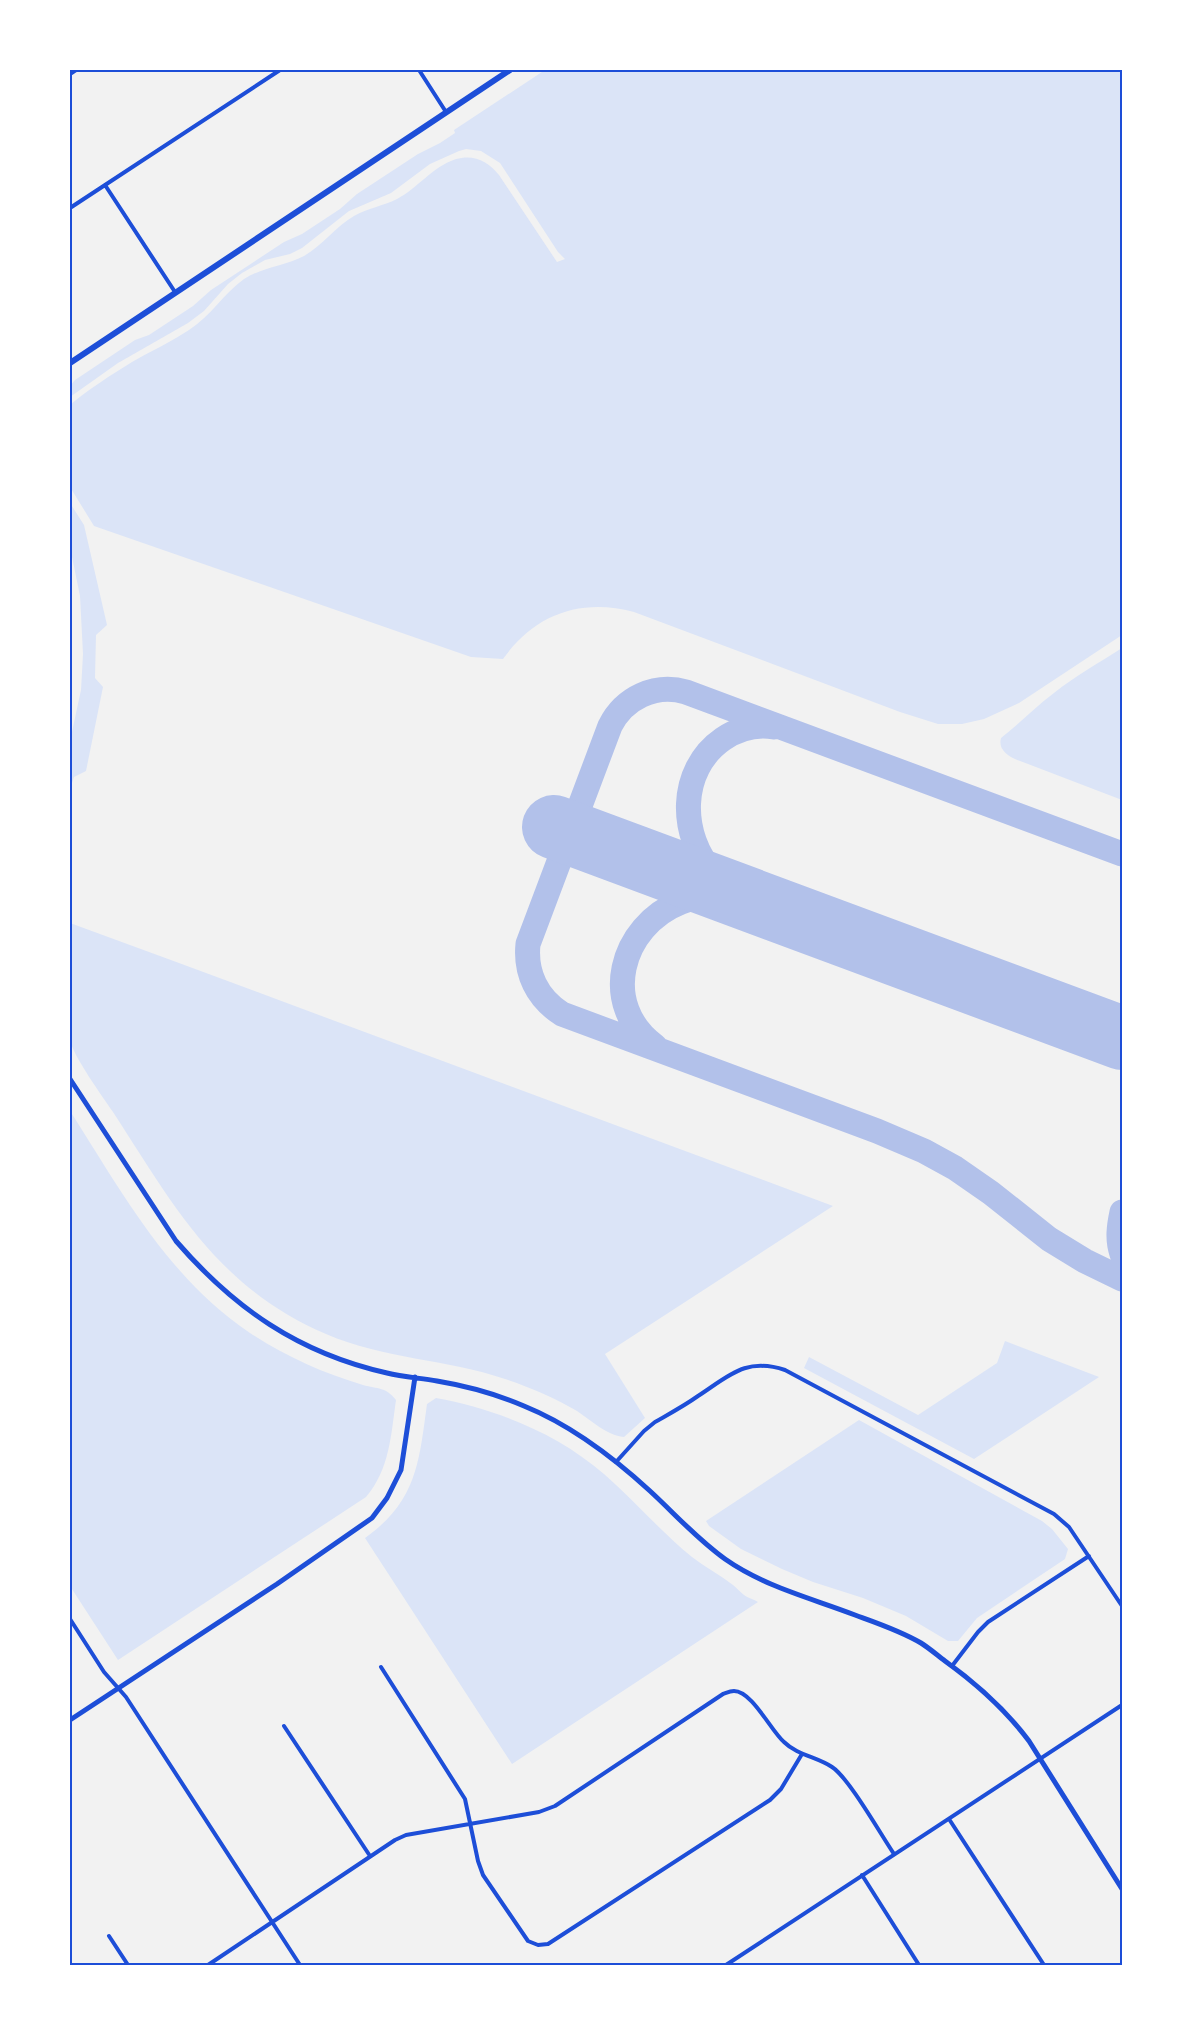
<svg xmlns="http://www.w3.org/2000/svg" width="1192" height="2035" viewBox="0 0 1192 2035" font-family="'Source Serif 4',serif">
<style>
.green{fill:#dbe4f7}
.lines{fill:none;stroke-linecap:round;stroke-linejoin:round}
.taxiway{stroke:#b2c1ea;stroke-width:25}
.runway{stroke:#b2c1ea;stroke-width:64}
.minor{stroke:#1d4ed8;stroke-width:4}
.tertiary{stroke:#1d4ed8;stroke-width:5}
.primary{stroke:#1d4ed8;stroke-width:6}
.neatline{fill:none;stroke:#1d4ed8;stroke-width:2}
</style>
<rect width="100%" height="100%" fill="#f2f2f2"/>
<!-- green -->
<path class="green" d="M545,70H1122V635L1019,703L984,719L962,724H938L900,712L634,612C581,598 535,614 503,659L471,657L94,526L70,487V405C89,389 111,375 132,362C151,351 171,342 189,330C211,316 224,293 244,279C263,267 285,266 304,256C323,245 336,226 354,216C368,208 383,206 397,199C418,188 432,167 456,159C474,154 488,161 499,175L557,262L565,259L558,252L500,163L481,151L466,149L459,151L430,164L391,193L349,211L302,248L290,254L265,260L242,273L228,284L204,311L188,323L118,363L70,397V386L75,380L135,340L149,335L193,306L211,290L284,242L302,234L340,209L357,194L418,154L440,143L455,133L454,130Z
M70,503L84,525L107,625L96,635L95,678L103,687L86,771L74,777L70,789V741L81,690L83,654L80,596L70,547Z
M1122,648V800L1015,759C1007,755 998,749 1001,738C1019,724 1035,707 1054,693C1075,676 1099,663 1122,648Z
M70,923L179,963L833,1206L605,1354L645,1418L624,1437C606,1435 592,1421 577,1411C555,1398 529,1387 505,1379C446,1359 384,1359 326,1334C217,1287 174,1206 113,1112C103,1097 73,1056 70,1040C68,1028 70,1014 70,1002C70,976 70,949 70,923Z
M70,1111C122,1192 168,1278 250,1333C285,1356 322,1373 363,1385C378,1389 386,1387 396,1400C391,1434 390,1469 366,1497L118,1660L70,1586Z
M1005,1341L1099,1377L974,1459L804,1368L809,1357L918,1415L997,1363Z
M436,1398C496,1409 557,1433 604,1474C635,1501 661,1532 692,1557C705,1567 720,1575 733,1585C737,1588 740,1592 744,1595C748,1598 753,1599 758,1602L512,1764L365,1538C417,1501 419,1462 427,1404Z
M859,1420L1042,1521L1052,1529L1068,1549L1065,1559L977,1618L958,1641H948L906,1616L863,1598L813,1582L782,1569L741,1549L709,1526L706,1521Z"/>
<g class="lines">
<!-- taxiway -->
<path class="taxiway" d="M1122,854L686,692C655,683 624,698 610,726L528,944C525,973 537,998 562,1014L877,1131L924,1151L955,1168L991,1193L1049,1239L1085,1261L1122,1279
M745,896C734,890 723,884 714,874C679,836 678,770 723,739C738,729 756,724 774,727
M655,1046C599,1005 620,926 681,902C706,892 728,897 753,901
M1122,1212C1119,1226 1117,1239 1122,1254"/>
<!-- runway -->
<path class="runway" d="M554,827L1122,1038"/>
<!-- minor -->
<path class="minor" d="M419,70L446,112
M70,74L76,70
M105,185L175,292
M70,208L280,70
M616,1462L644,1431L655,1422C669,1414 684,1406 698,1396C729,1376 745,1357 785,1370L1054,1514L1069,1527L1122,1606
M70,1619L104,1672L126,1697L300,1965
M952,1666L978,1632L988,1622L1089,1556
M381,1667L465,1799L478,1861L483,1875L528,1941L538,1945L548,1944L770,1800L781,1789L802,1754
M284,1726L370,1856
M949,1819L1044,1965
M862,1875L919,1965
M109,1936L128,1965
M208,1965L395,1840L406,1835L539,1812L555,1806L723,1694C726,1693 730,1691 734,1691C752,1691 771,1731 784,1742C797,1755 817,1757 832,1767C849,1778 881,1835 894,1854
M726,1965L1122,1705"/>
<!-- tertiary -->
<path class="tertiary" d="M70,1079L176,1241C234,1308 298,1353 387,1373C403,1377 420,1378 437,1381C467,1386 496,1394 524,1406C571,1425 613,1457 650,1491C675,1514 697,1539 725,1559C765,1587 811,1598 855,1615C877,1623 901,1631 921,1643C929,1648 937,1655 945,1661C977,1684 1005,1709 1029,1741L1122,1889
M70,1720L277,1584L372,1518L387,1498L401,1470L415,1377"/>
<!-- primary -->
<path class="primary" d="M70,363L510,70"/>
</g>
<!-- border -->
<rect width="1192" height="2035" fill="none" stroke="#ffffff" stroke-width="142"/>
<rect x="71" y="71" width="1050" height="1893" class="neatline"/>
</svg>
